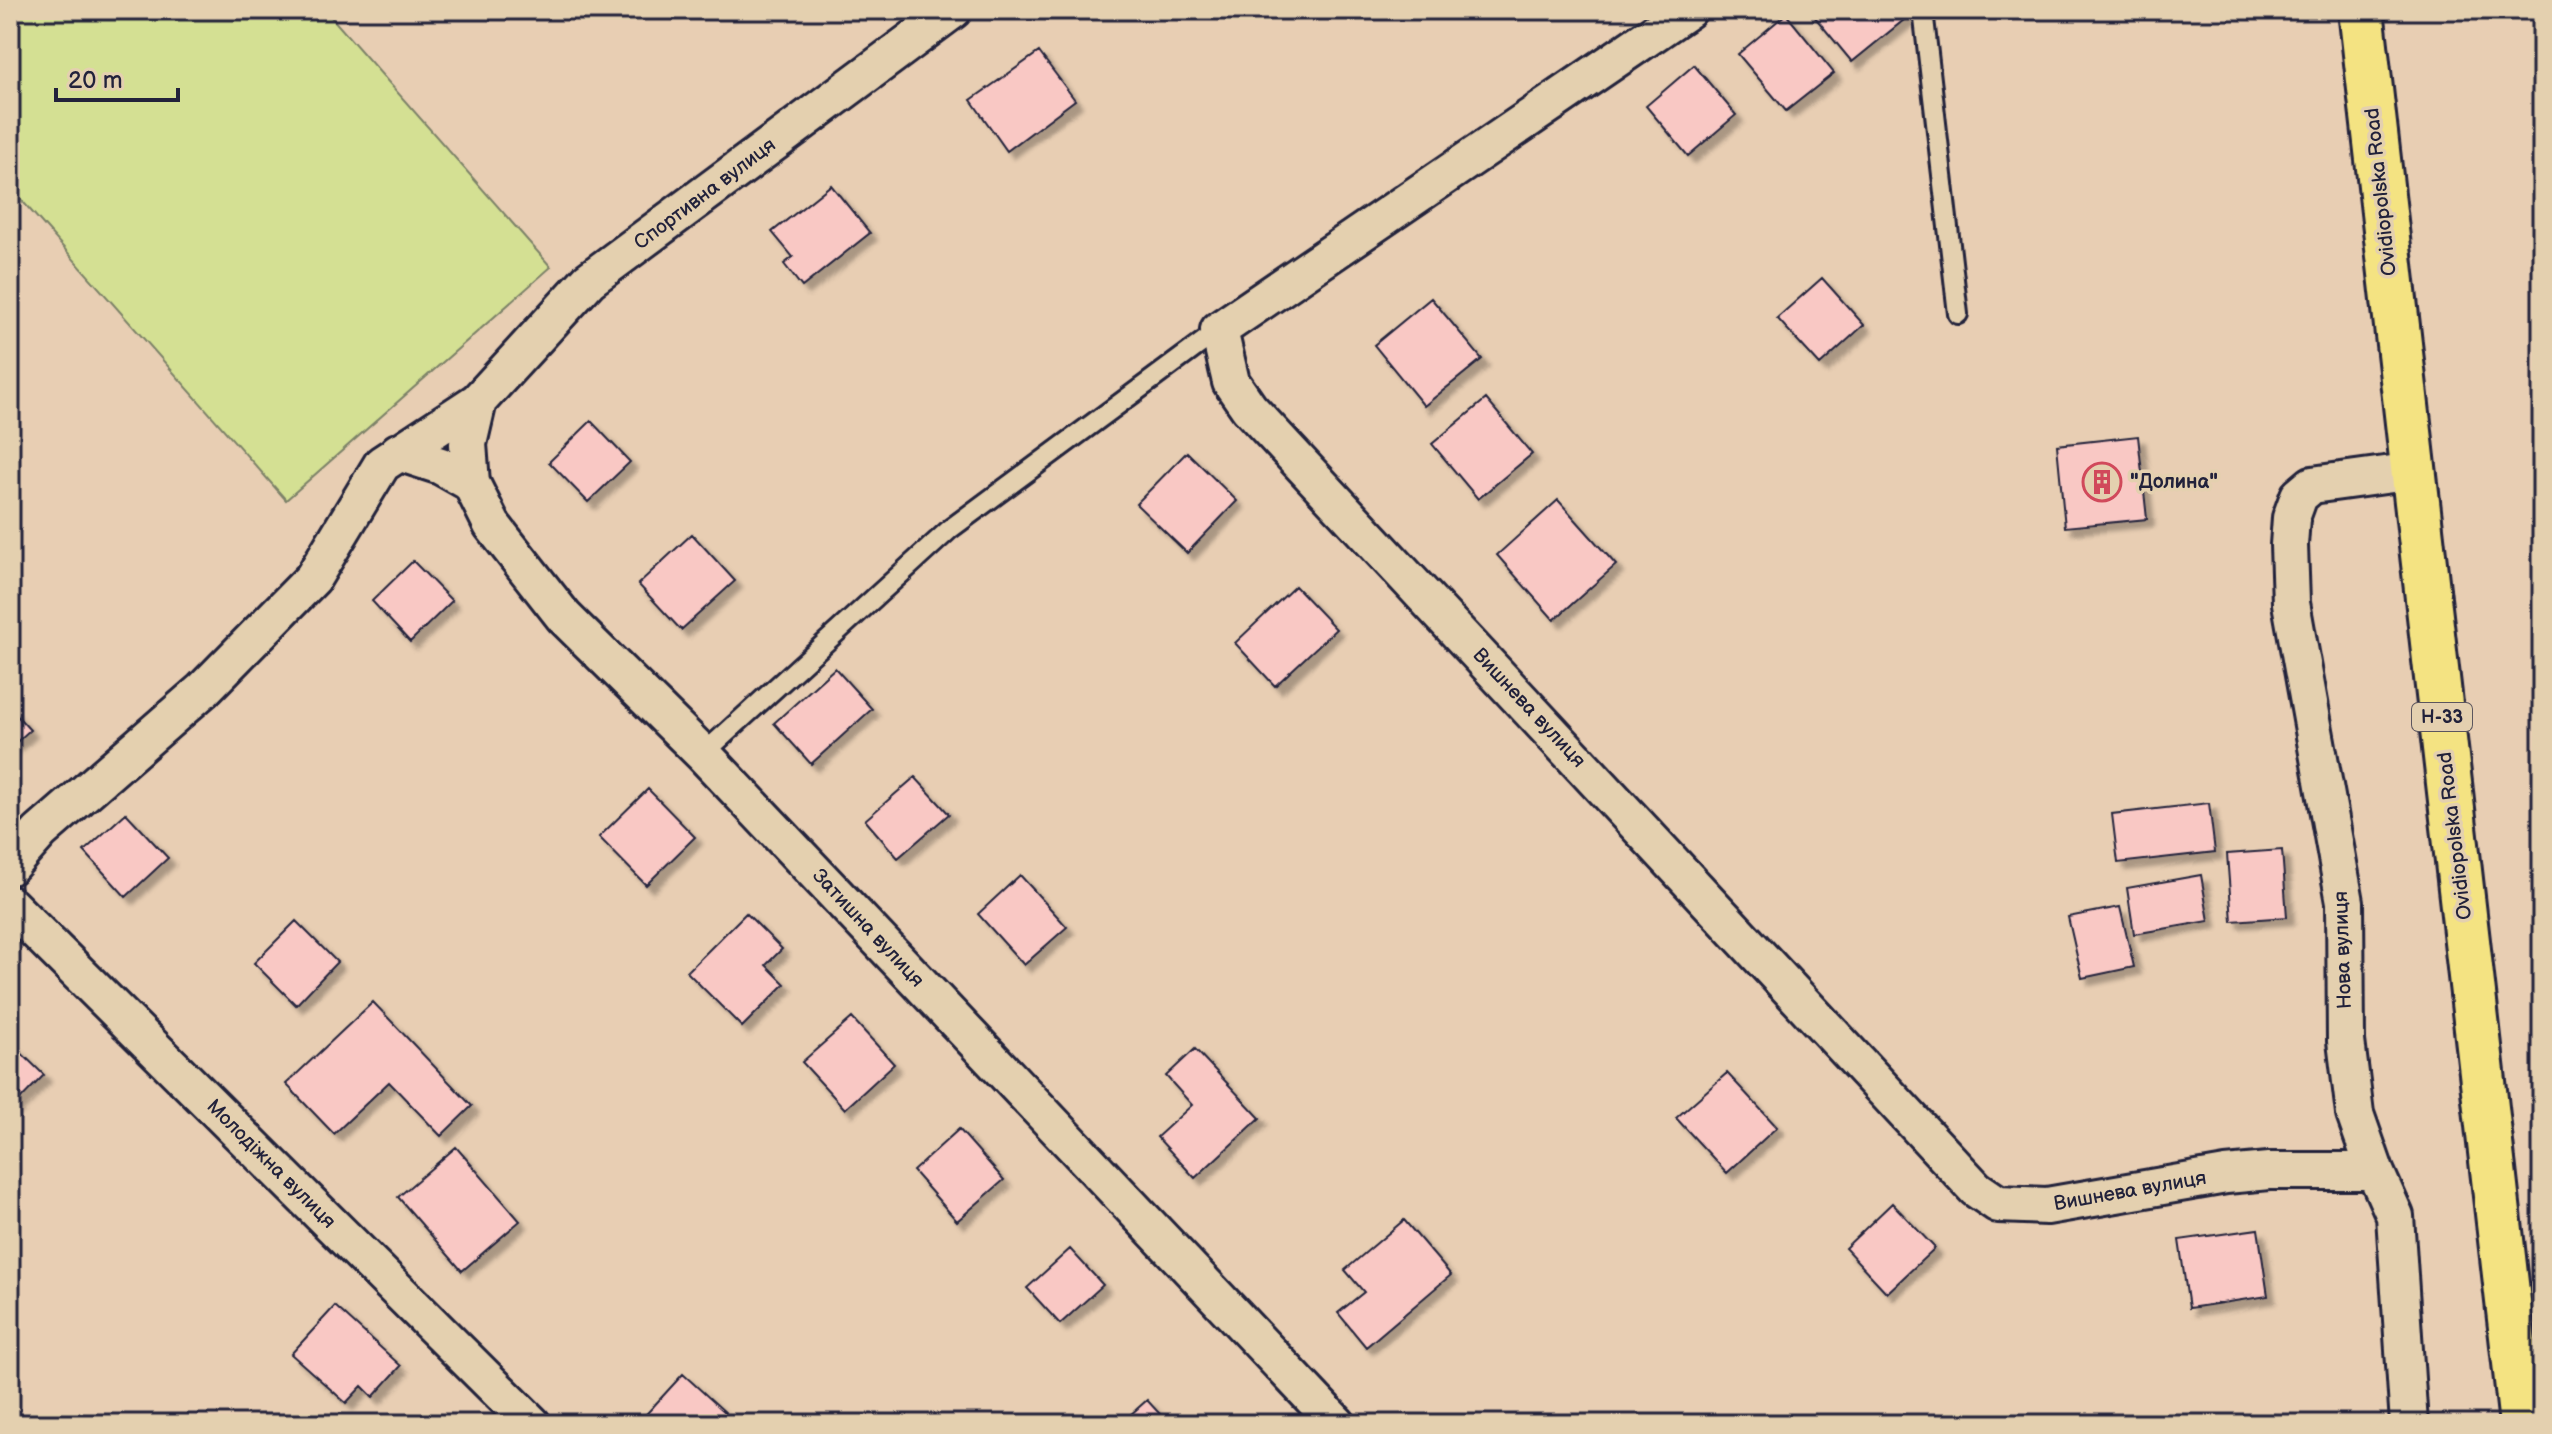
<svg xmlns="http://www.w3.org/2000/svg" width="2552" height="1434" viewBox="0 0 2552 1434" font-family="'Balsamiq Sans',sans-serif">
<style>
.green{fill:#d4e093;stroke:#7b8167;stroke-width:2}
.building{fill:#f9c8c4;stroke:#22223b;stroke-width:2;filter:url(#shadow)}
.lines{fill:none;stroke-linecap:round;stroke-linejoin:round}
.lane-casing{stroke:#22223b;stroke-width:24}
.street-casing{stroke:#22223b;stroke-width:42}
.primary-casing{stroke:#22223b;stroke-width:50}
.lane{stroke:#e4d0af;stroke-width:18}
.street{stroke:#e4d0af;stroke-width:36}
.primary{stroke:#f4e382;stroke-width:44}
.labels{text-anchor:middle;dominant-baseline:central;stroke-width:7;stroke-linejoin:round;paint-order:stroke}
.shield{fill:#e4d0af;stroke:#5c565e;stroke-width:2}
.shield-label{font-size:18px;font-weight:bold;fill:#22223b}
.street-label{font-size:20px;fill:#22223b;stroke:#e4d0af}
.poi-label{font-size:20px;font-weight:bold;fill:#22223b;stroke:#e4d0af;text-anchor:start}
</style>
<defs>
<filter id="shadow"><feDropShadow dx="7" dy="7" stdDeviation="2" flood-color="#0004"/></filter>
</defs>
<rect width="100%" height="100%" fill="#e8ceb3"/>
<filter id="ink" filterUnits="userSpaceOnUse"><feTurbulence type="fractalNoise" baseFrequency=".0125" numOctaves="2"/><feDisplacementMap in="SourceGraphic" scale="16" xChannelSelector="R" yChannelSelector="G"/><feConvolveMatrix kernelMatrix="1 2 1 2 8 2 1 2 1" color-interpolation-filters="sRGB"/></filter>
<g filter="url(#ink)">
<!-- green -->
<path class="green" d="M19,10H325L551,267L286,500L10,187V18Z"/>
<!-- building -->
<path class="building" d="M1809,10H1906L1910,15L1852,62Z
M1786,14L1834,73L1786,111L1738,54Z
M1039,52L1075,100L1007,151L971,100Z
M1694,65L1736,115L1688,156L1646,106Z
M831,185L870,233L802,287L784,264L793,257L772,232Z
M1822,278L1864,325L1820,365L1777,318Z
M1431,298L1482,359L1424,406L1374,345Z
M1486,399L1532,454L1478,499L1432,444Z
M591,421L630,462L588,502L549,462Z
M2138,436L2147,519L2065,527L2057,445Z
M1187,452L1237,501L1187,553L1136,504Z
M1558,500L1616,565L1554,620L1497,555Z
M692,534L735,581L681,630L638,584Z
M413,561L452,601L410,642L372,601Z
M1295,586L1336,629L1275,686L1235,643Z
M835,668L872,709L811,764L774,723Z
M10,708L30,730L10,748Z
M915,777L949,814L898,858L865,820Z
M648,789L695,837L646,885L599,837Z
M2209,803L2215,852L2118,863L2112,814Z
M126,813L168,858L126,897L84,851Z
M2282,850L2287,917L2232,921L2227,854Z
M1020,875L1067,927L1024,965L978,914Z
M2201,875L2209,921L2134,934L2127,888Z
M2120,907L2134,967L2082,978L2068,917Z
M746,913L782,949L766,965L785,984L742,1027L687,972Z
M296,921L337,962L296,1005L254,963Z
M373,1002L472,1106L441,1136L389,1082L334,1134L286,1084Z
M852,1018L894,1064L845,1109L802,1062Z
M10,1042L44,1075L10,1110Z
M1195,1049L1260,1118L1195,1178L1157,1137L1192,1105L1166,1076Z
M1727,1073L1777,1127L1727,1173L1676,1118Z
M959,1129L1004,1180L957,1221L913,1171Z
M456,1147L520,1221L462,1271L398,1197Z
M1892,1203L1935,1248L1887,1293L1845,1248Z
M1404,1220L1451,1275L1366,1347L1338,1313L1364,1292L1345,1270Z
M2258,1229L2268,1296L2189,1308L2179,1240Z
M1070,1249L1103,1285L1060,1324L1027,1288Z
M335,1306L401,1366L373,1397L362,1386L346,1403L291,1354Z
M683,1374L726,1413L716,1424H640L639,1422Z
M1147,1400L1169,1424H1120Z"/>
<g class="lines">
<!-- lane casing -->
<g class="lane-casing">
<path id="lane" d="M1923,10L1958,314
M703,754L950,529L1219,330"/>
</g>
<!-- street casing -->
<g class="street-casing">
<path id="street" d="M1688,10L1219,330L1231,382L1249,408L1976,1189L1998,1204L2047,1206L2226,1175L2269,1171H2375
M478,401L468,444L471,483L492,525L564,617L703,754L1337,1424
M398,452L441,466L471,483
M10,866L40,832L203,690L313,578L382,464L478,401L589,280L953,10
M10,905L532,1424
M2409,1424L2395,1216L2375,1171L2355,1114L2346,1041L2345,902L2291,603L2289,545L2291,518L2299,496L2312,485L2414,471"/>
</g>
<!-- primary casing -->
<g class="primary-casing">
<path id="primary" d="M2361,10L2522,1424"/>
</g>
<!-- lane -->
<use href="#lane" class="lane"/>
<!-- street -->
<use href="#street" class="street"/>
<!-- primary -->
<use href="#primary" class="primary"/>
</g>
</g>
<!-- icons -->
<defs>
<g id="building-ring" transform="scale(2)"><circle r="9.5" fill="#e4d0af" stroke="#d1495b" stroke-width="1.5"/><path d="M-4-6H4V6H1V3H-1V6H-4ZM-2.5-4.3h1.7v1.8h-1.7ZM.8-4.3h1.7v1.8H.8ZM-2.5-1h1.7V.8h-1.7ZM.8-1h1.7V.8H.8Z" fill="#d1495b"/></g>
</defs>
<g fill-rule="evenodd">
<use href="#building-ring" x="2102" y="482"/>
</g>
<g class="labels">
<!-- shield labels -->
<rect class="shield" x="2412" y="703" width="60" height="28" rx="6"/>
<g class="shield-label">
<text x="2442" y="717">Н-33</text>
</g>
<!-- street labels -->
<g class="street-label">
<text transform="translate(2381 192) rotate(-96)">Ovidiopolska Road</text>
<text transform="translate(705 194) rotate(-37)">Спортивна вулиця</text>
<text transform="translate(1529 708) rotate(47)">Вишнева вулиця</text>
<text transform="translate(2455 836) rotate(-97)">Ovidiopolska Road</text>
<text transform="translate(868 928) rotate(47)">Затишна вулиця</text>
<text transform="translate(2343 950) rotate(-92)">Нова вулиця</text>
<text transform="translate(271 1164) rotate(45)">Молодіжна вулиця</text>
<text transform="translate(2130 1191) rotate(-10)">Вишнева вулиця</text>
</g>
<!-- poi labels -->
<g class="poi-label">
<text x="2130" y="482">"Долина"</text>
</g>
</g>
<!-- margin -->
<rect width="2552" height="1434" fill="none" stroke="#e4d0af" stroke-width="40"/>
<rect x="20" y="20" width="2512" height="1394" fill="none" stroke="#22223b" stroke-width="3" filter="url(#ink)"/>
<!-- scale -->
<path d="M56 88v12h122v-12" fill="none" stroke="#22223b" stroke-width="4"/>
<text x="68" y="88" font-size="24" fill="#22223b" stroke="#e4d0af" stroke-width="6" paint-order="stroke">20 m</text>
</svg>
